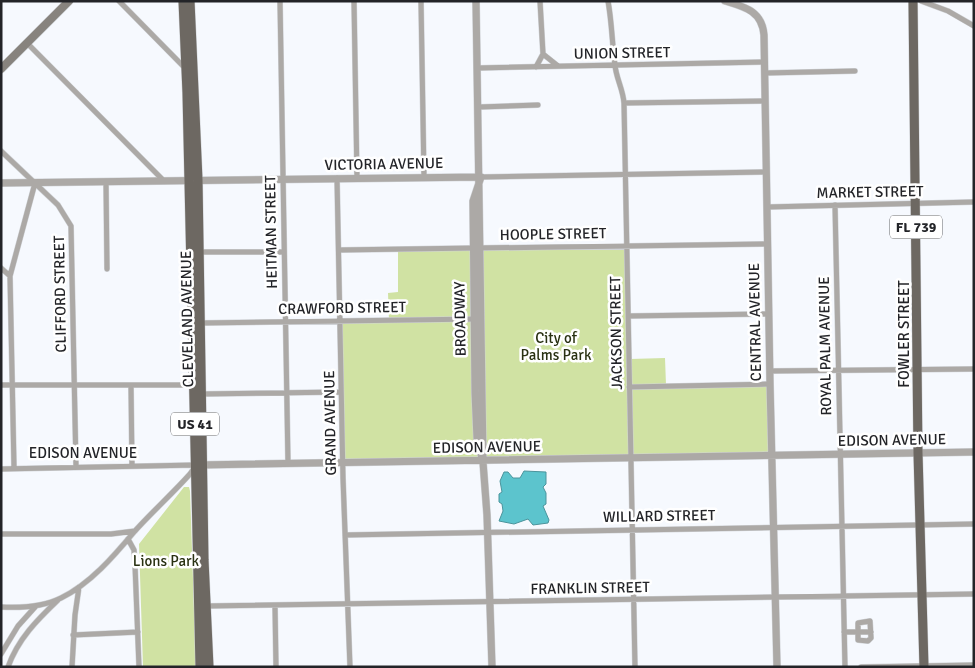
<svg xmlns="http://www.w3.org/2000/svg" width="975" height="668" viewBox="0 0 975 668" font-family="Signika,sans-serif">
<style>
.green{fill:#d0e2a3}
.water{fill:#5cc4cd;stroke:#4b949c}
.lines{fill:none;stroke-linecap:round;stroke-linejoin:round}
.minor-casing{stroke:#d0d3d7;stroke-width:6}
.tertiary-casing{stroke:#d0d3d7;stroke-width:8}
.secondary-casing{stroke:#d0d3d7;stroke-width:9}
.primary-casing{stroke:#d0d3d7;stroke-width:10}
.minor{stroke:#aca9a6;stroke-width:5}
.tertiary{stroke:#aca9a6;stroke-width:7}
.secondary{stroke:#87837e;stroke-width:8}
.primary{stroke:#6d6862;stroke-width:9}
.labels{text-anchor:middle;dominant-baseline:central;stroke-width:5;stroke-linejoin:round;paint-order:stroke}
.shield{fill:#fff;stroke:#656668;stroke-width:1}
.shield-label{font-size:14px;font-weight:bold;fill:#232428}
.street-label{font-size:15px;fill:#232428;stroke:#fff}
.park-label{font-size:15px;fill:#293112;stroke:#fff}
</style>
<rect width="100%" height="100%" fill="#f6f9fe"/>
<!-- green -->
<path class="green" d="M626,247L629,457L484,460L482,249Z
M398,250H471L481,461L344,460L341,322L389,321L388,293L398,292Z
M665,358L666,385H631L630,359Z
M768,385L771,455L632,457L630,388Z
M184,487H189L190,491L196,667H143L139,544Z"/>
<!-- water -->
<path class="water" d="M524,471L546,472V484L543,487L546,493V504L543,506L549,520L548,523L533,525L528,519L514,524L499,521L503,511L502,504L499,502V494L502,492L500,481L504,472H508L513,478H520Z"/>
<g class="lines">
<!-- minor casing -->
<g class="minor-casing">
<path id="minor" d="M119,1L185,68
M280,1L288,463
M354,1L357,178
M421,1L424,177
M608,1C612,23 612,43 615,65C616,78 623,89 624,103L635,667
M921,1L948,11L974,26
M27,43L164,181
M543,54L558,66
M536,67L543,54L540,1
M478,68L765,62
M765,73L855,71
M624,103L765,101
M479,107L538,105
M1,151L58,205L71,226L76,466
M481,177L766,172
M337,178L343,478L350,667
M106,182L107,269
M835,205L845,667
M767,207L974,202
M339,250L767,244
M199,252H284
M1,268L10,276L14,467
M10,276L35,183
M628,316L768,314
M201,323L476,319
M770,371L974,369
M1,385H194
M131,386L132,466
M629,387L770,384
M202,394L341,392
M1,469L195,465
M1,534H111L135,531
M345,535L974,524
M128,539L134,550L135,565L139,667
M207,606L974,594
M275,606L276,667
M1,607C21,608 43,607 61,598C90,584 114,556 134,532C152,512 172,494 190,474L195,467
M870,621L871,638L868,641L858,640V623Z
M844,632H871
M73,635L138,632
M1,654L18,626L36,606
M8,667C18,639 37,620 58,600
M72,667L75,615L79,587
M861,667L974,665"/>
</g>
<!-- tertiary casing -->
<g class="tertiary-casing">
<path id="tertiary" d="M476,1L483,456
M725,1C745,7 762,11 764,35L770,384L777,667
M481,177L473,201L475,393L477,439L483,462L487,515L492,667
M1,183L481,177
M199,465L974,452"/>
</g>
<!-- secondary casing -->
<g class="secondary-casing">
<path id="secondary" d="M1,69L69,1"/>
</g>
<!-- primary casing -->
<g class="primary-casing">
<path id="primary" d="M183,1L187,93L200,667
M190,1L198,180L204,560L209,667
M913,1L918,453L924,667"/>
</g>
<!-- minor -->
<use href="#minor" class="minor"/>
<!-- tertiary -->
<use href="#tertiary" class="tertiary"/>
<!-- secondary -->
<use href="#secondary" class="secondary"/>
<!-- primary -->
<use href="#primary" class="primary"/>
</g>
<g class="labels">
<!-- shield labels -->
<g class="shield">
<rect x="890" y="215.5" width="52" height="23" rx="4"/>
<rect x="171" y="412.5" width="48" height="23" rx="4"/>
</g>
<g class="shield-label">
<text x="916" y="227">FL 739</text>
<text x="195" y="424">US 41</text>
</g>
<!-- street labels -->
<g class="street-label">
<text transform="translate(622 53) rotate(-1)">UNION STREET</text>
<text transform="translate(384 164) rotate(-1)">VICTORIA AVENUE</text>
<text transform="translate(870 192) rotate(-1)">MARKET STREET</text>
<text transform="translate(271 232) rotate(-91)">HEITMAN STREET</text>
<text transform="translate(553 234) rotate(-1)">HOOPLE STREET</text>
<text transform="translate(60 294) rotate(-91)">CLIFFORD STREET</text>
<text transform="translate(342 308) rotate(-1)">CRAWFORD STREET</text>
<text transform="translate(187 319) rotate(-91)">CLEVELAND AVENUE</text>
<text transform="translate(460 319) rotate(-91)">BROADWAY</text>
<text transform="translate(755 322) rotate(-91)">CENTRAL AVENUE</text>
<text transform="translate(616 333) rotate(-91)">JACKSON STREET</text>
<text transform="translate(904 334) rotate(-90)">FOWLER STREET</text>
<text transform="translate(825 346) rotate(-91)">ROYAL PALM AVENUE</text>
<text transform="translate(330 423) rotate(-91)">GRAND AVENUE</text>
<text transform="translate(892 440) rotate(-1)">EDISON AVENUE</text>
<text transform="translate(487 447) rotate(-1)">EDISON AVENUE</text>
<text x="83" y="453">EDISON AVENUE</text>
<text transform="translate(659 516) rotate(-1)">WILLARD STREET</text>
<text transform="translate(590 588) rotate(-1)">FRANKLIN STREET</text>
</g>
<!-- park labels -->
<g class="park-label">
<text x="556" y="338">City of<tspan x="556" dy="17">Palms Park</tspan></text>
<text x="166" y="561">Lions Park</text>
</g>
</g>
<!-- border -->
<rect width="975" height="668" fill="none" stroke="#232428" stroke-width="5"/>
</svg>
